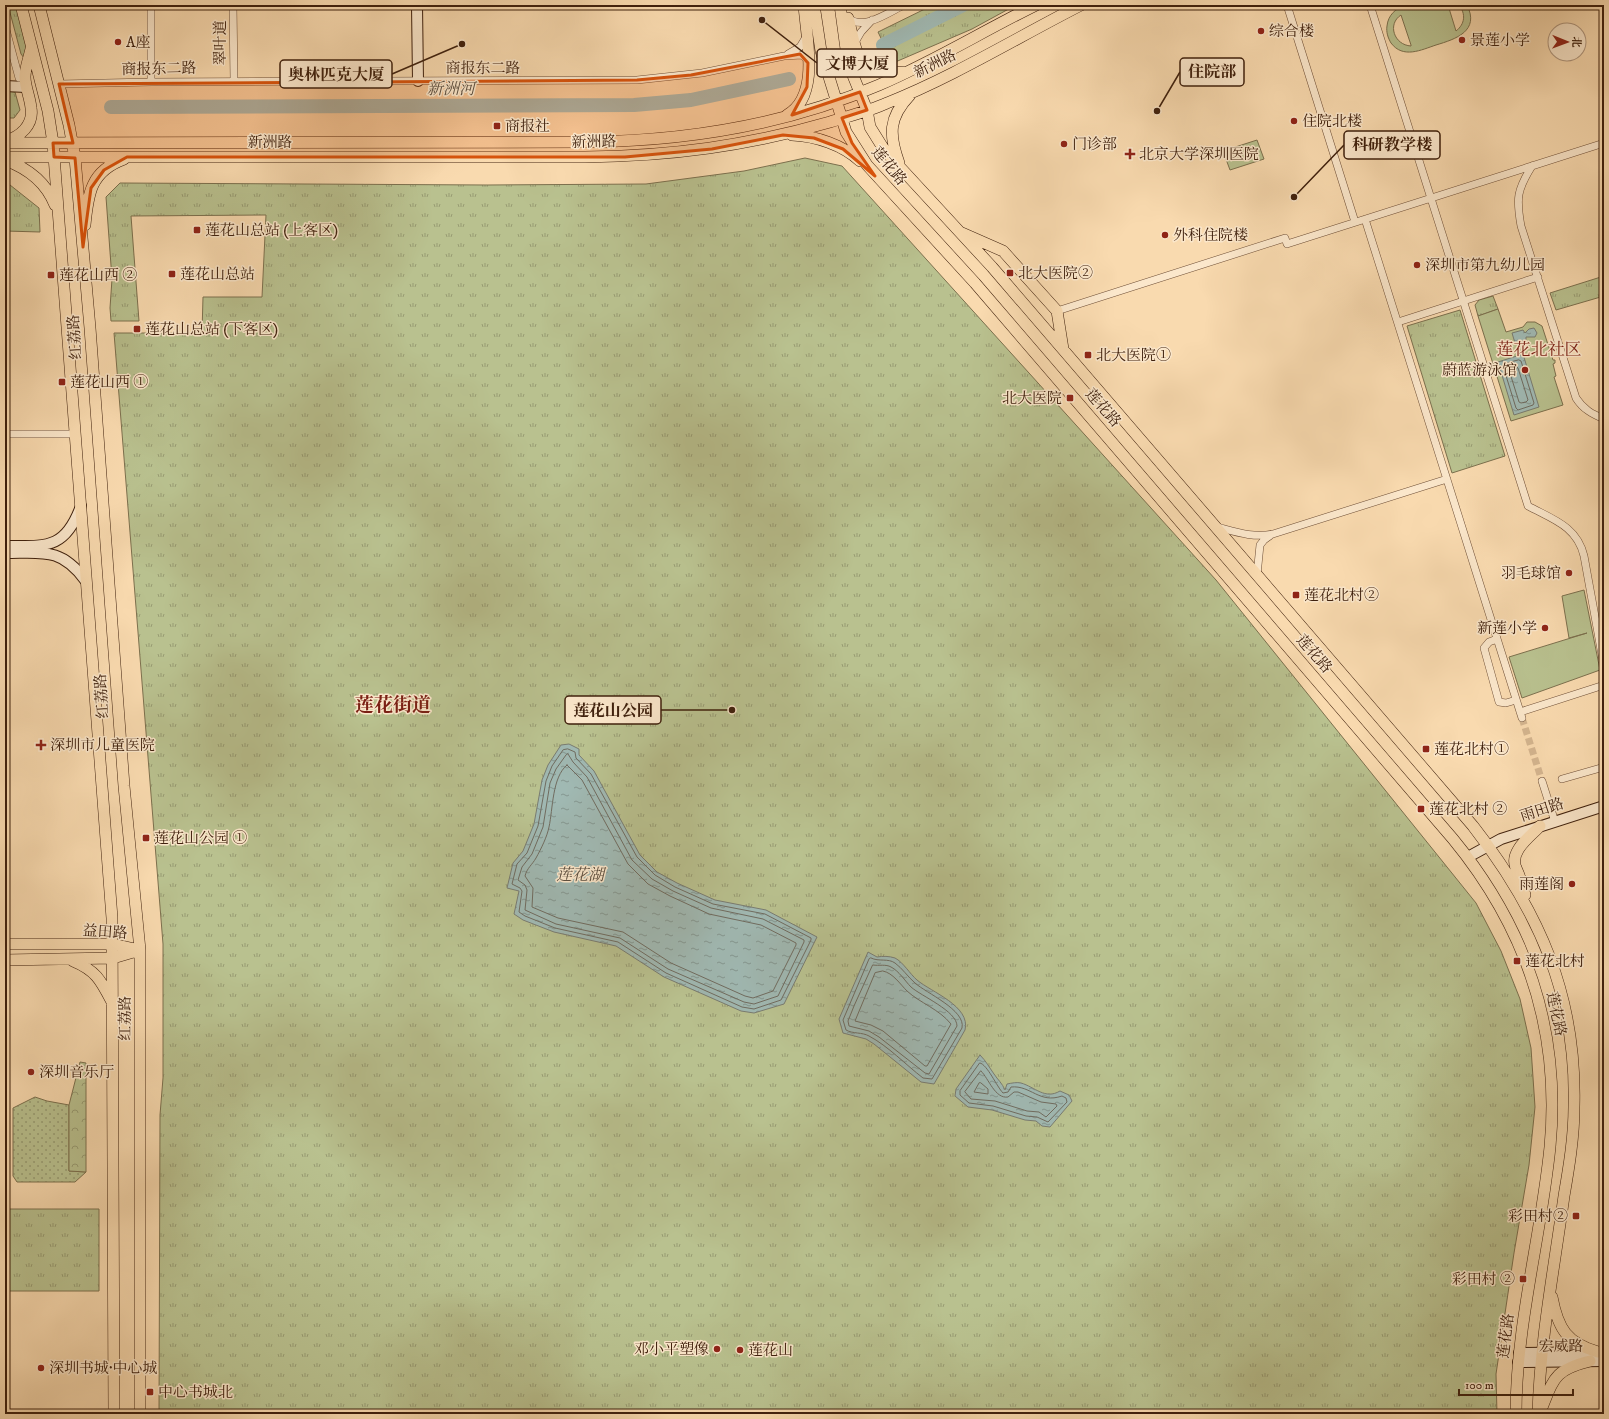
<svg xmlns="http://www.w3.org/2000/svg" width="1609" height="1419" viewBox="0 0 1609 1419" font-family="'IM FELL DW Pica','Noto Serif SC',serif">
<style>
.grass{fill:url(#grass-dots);stroke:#7c704e}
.forest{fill:url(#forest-crowns);stroke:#7c704e}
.park{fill:url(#park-tufts);stroke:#7c704e}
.pitch{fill:#b9c18f;stroke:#7c704e;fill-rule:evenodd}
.water{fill:url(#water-ripples);stroke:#797c71}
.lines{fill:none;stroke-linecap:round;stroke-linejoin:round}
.shore{stroke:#706c60;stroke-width:1}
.river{stroke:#a0b9b3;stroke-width:14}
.street-tunnel{stroke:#d4b58f;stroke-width:7;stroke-dasharray:7 3.5;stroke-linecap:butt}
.street-casing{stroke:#6e4e36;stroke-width:8}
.secondary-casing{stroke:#3f200d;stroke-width:12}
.primary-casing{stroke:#3f200d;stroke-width:12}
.street{stroke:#fbe7cb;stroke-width:7}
.secondary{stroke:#fbe7cb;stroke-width:10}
.primary{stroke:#f9daaf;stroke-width:11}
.marked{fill:#d7530c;fill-opacity:0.2;stroke:#d7530c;stroke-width:3;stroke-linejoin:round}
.poi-dot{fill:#8f2418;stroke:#fbe7cb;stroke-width:1.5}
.labels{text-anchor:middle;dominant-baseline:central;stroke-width:3;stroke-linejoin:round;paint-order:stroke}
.poi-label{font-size:15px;fill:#3f200d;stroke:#fbe7cb;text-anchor:start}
.street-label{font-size:15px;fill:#3f200d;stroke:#fbe7cb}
.water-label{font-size:16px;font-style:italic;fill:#5c4e3f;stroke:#fbe7cb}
.quarter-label{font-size:17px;fill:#7a1f14;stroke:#fbe7cb}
.district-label{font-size:19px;font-weight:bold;fill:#7a1f14;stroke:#fbe7cb}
.leader{fill:none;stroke:#3f200d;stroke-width:1.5}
.callout-dot{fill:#3f200d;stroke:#fbe7cb;stroke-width:1.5}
.callout{fill:#fbe7cb;stroke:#3f200d;stroke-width:1.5}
.callout-label{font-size:16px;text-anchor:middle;font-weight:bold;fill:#3f200d}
</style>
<defs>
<pattern id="grass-dots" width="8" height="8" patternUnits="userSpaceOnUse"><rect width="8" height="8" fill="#b9c18f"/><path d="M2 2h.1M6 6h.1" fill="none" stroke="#989c73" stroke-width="1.8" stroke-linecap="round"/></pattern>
<pattern id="forest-crowns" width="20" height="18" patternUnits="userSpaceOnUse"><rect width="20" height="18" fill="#b9c18f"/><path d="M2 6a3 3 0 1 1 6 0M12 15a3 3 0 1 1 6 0" fill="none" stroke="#989c73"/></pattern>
<pattern id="park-tufts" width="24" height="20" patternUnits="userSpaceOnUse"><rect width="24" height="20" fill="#b9c18f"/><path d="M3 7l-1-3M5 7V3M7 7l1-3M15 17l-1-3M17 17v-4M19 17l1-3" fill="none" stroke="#989c73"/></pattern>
<pattern id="water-ripples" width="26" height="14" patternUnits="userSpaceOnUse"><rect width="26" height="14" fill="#a0b9b3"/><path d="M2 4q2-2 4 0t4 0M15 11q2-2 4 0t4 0" fill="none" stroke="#849690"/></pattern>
</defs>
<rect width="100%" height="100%" fill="#f9daaf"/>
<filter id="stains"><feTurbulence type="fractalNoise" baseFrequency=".005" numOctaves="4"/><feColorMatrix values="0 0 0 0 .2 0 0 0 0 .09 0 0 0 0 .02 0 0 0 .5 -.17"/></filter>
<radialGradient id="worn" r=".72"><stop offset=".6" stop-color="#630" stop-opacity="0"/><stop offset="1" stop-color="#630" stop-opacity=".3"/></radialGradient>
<!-- grass -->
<path class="grass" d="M35,1097L47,1101L69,1105V1171L86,1172L75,1182H17L13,1176V1108Z"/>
<!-- forest -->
<path class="forest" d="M80,1062L86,1063V1172L69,1171V1105Z"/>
<!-- park -->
<path class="park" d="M8,5H18L27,47L24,58L21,54Z
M933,5H1016L972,29L893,63L878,32Z
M5,91L15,92L20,110L14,118H5Z
M805,158L842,166L1216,580L1476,903L1501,951L1520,999L1531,1048L1535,1107L1529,1165L1514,1253L1496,1374L1497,1414H159L160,1115L163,1078V944L114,333H202L203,297H262L266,215L131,216L139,321H111L110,308L112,279L106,197L120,183L487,185L646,184L744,171Z
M5,181L39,208L40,232L5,231Z
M1604,276V296L1556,310L1550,293Z
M1493,296L1498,309L1478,316L1475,305L1479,300Z
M1460,310L1505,456L1452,473L1407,326Z
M5,1209H99V1291H5Z"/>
<!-- pitch -->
<path class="pitch" d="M1406,5H1448L1456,31C1465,24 1466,14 1459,5H1467C1480,31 1456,39 1436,45C1421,50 1403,59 1391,43C1388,38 1386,32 1387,26C1388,15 1396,8 1406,5ZM1401,15L1411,45V46C1394,45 1387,24 1401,15Z
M1257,140L1264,159L1230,170L1223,151Z
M1498,309L1506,332L1523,327L1527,322H1535L1542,326L1553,360H1555V363L1553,364L1556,376L1554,377L1563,405L1511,421L1478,316Z
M1584,590L1600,670L1522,698L1509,657L1587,633L1569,638L1562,596Z"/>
<!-- water -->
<path class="water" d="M1534,328L1537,333L1535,337H1526V340L1515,343L1512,333L1523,330L1525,333L1529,329Z
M1523,354L1539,407L1514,415L1498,362Z
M569,744L579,749V755L594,771L640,855L657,872L677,883L715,900L766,910L817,937L784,1004L754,1013L741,1011L664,977L616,946L554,932L523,920L514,914L519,891L507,888L513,863L523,851L534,824L542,780L548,765L561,745Z
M868,952L877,957C883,956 889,956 895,958C903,962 910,974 917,980C931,992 971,1006 965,1030L934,1084L921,1082L874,1044L866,1039L843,1033L839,1019Z
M980,1055C986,1061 989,1067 994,1074C998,1080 1002,1083 1005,1090L1007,1084C1012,1083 1017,1082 1021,1083C1035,1087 1045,1100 1060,1091L1069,1095L1072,1101L1050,1127L1042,1126L1036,1121L1025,1120L992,1110L968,1107L955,1096L956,1089Z"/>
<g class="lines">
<!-- shore -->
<path class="shore" d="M1519,360L1521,361L1534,403L1533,405L1518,410L1516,408L1503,366L1504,364Z
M1516,366L1518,368L1528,400L1526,402L1521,403L1519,402L1509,370L1511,368Z
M568,749L575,752L576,758L591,774L637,857L655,875L675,887L713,904L765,914L811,938V940L781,1000L754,1009L742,1007L666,973L618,942L555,928L525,916L519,912L522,891L520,888L512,884L517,864L527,853L538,826L546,781L552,766L563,750Z
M568,754L573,762L587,777L632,860L652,879L673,891L711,908L763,919L804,940V942L778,996L754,1004L744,1002L668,969L620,938L556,924L525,910L527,890L525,885L518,880L522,867L532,854L543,827L550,783L556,769L566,755Z
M567,765L582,780L628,864L648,884L670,896L709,914L761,925L796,943V945L773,991L753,998L745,996L671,963L623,932L558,918L532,907L533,888L525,876C527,868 532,865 536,858C541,849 547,837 549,827C553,809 552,777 567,765Z
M871,958C879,962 888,958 895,963C902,968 908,977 915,983C926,993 966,1010 962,1028L932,1079L923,1078C906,1065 888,1046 869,1036C862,1032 853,1034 846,1030L843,1020L869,959Z
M873,965C879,966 886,964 891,967C899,971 905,981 911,987C921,996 957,1011 957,1026L929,1074L925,1073L879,1037L869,1031L849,1026L848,1021L854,1006Z
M883,971C893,973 900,984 907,991C920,1003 939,1009 951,1024L927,1066H925L883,1031L871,1025L855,1021L875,973Z
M980,1063C987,1064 997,1087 1003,1093L1008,1092L1011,1087C1031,1085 1039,1104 1062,1096L1066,1098L1067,1102L1048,1122L1037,1117L1026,1116L993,1106L969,1103L960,1095V1091Z
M981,1071C989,1079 995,1099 1008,1097L1014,1092H1018L1041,1102L1056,1104L1057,1106L1046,1117L1039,1112L1027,1111L995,1101L971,1099L965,1092Z
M981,1083L988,1089V1094L974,1092L979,1083Z"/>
<!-- river -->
<path class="river" d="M883,45L963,5
M111,107L634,105L691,100L789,79"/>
<!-- street-tunnel -->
<path class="street-tunnel" d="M1522,718L1542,781"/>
<!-- street casing -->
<g class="street-casing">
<path id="street" d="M151,5V82
M233,5L234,81
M1287,5L1355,222
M1370,5L1528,506C1552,519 1577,526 1584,556L1604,666
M848,18C864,31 889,12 904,5
M5,26L19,78L25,77
M854,44L861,32L872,20
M788,54L800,47L806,37
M59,84L151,82L637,80L702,73L784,56L802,55L807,59L808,63
M1532,166C1517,190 1516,198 1521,226L1576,398C1583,409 1592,414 1604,419
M1365,219L1522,718
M1057,311L1285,238L1287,244L1604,143
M1398,322L1538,277
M5,434H75
M1217,527C1236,532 1253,538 1273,534L1447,479
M1257,575L1260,545L1264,540L1271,535
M1497,639L1489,642L1484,648L1499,702L1506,703L1516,700
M1520,712L1604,685
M1562,779L1604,767
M1542,781L1555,822"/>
</g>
<!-- secondary casing -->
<g class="secondary-casing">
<path id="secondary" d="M417,5L418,81
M5,86L26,87
M5,546C46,546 65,550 81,506
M5,553C42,553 61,547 85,580
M1468,857L1501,839L1604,806
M1519,1353L1604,1352
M1518,1362L1604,1361"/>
</g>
<!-- primary casing -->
<g class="primary-casing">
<path id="primary" d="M21,5L48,111L53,143L112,918L114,1414
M39,5L69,125L75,158L90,328L124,786L140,950V1414
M814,5L821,51L846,132L867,165L975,283L1453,839C1527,929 1561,1031 1550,1147C1541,1237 1516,1324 1516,1414
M840,5L846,49L852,73L867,110L870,127L885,151L992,267L1473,826C1540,912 1577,997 1574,1107C1574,1137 1569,1167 1564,1196C1554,1269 1540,1341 1538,1414
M848,18C858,55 855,75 904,72
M787,115C821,96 806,37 804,5
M792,135C816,136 843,145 860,161
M5,141C20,137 34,125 31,108C30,97 25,87 25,77C25,68 29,58 31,49
M5,143L586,142C686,141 786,125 879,85C933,62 983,31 1036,5
M5,157H585C671,156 747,146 830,122C849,116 869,111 887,103C953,77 1018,37 1081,5
M5,160C27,168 46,182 55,205
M899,163C889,135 888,118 910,95
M85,225C88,193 91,171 124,159
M962,233L1003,251L1057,311L1063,349
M1525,895C1523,885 1520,877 1516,868C1509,851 1530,837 1540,826
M5,944H113L139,950
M5,960L113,958L140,950
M73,961C97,971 101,981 113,1004
M1552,1297C1558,1329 1567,1343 1598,1352
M1541,1410C1554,1378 1554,1370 1590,1361"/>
</g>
<!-- street -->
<use href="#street" class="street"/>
<!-- secondary -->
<use href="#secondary" class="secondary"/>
<!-- primary -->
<use href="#primary" class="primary"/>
</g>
<!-- marked area -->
<path class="marked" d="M800,54L808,63L807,87L792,115L860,92L867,110L842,118L852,143L875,176L843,149L814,138L783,135L712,149L625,157H127L104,170L91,188L83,247L75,158L54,157L53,143H73L59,84L637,80L691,75Z"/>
<!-- markers -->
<g class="poi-dot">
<circle cx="1261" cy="31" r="4"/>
<circle cx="1462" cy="40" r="4"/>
<circle cx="118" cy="42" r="4"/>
<circle cx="1294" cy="121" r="4"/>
<rect x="493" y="122" width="8" height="8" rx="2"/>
<circle cx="1064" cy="144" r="4"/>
<path d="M1128 148h4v4h4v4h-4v4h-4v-4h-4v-4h4z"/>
<rect x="193" y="226" width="8" height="8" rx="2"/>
<circle cx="1165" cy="235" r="4"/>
<circle cx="1417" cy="265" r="4"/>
<rect x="1006" y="269" width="8" height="8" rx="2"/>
<rect x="168" y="270" width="8" height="8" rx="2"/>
<rect x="47" y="271" width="8" height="8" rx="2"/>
<rect x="133" y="325" width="8" height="8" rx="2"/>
<rect x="1084" y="351" width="8" height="8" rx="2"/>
<circle cx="1525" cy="370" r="4"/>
<rect x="58" y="378" width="8" height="8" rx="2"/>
<rect x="1066" y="394" width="8" height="8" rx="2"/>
<circle cx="1569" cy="573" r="4"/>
<rect x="1292" y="591" width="8" height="8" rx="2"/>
<circle cx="1545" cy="628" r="4"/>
<path d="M39 739h4v4h4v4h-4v4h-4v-4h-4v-4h4z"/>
<rect x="1422" y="745" width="8" height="8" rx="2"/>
<rect x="1417" y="805" width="8" height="8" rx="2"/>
<rect x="142" y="834" width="8" height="8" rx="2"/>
<circle cx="1572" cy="884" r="4"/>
<rect x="1513" y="957" width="8" height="8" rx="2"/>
<circle cx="31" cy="1072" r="4"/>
<rect x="1572" y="1212" width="8" height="8" rx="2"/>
<rect x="1519" y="1275" width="8" height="8" rx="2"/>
<circle cx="717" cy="1349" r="4"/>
<circle cx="740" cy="1350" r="4"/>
<circle cx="41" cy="1368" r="4"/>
<rect x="146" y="1388" width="8" height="8" rx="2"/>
</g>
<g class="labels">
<!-- poi labels -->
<g class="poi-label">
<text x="1269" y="31">综合楼</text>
<text x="1470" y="40">景莲小学</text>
<text x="126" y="42">A座</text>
<text x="1302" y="121">住院北楼</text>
<text x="505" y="126">商报社</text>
<text x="1072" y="144">门诊部</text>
<text x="1139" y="154">北京大学深圳医院</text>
<text x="205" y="230">莲花山总站 (上客区)</text>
<text x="1173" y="235">外科住院楼</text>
<text x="1425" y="265">深圳市第九幼儿园</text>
<text x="1018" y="273">北大医院②</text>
<text x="180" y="274">莲花山总站</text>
<text x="59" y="275">莲花山西 ②</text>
<text x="145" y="329">莲花山总站 (下客区)</text>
<text x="1096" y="355">北大医院①</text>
<text x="1517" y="370" text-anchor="end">蔚蓝游泳馆</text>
<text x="70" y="382">莲花山西 ①</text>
<text x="1062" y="398" text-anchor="end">北大医院</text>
<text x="1561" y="573" text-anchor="end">羽毛球馆</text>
<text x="1304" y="595">莲花北村②</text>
<text x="1537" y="628" text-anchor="end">新莲小学</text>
<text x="50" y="745">深圳市儿童医院</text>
<text x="1434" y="749">莲花北村①</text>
<text x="1429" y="809">莲花北村 ②</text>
<text x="154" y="838">莲花山公园 ①</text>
<text x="1564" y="884" text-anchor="end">雨莲阁</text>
<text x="1525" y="961">莲花北村</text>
<text x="39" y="1072">深圳音乐厅</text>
<text x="1568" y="1216" text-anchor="end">彩田村②</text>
<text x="1515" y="1279" text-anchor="end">彩田村 ②</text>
<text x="709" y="1349" text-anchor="end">邓小平塑像</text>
<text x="748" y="1350">莲花山</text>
<text x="49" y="1368">深圳书城·中心城</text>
<text x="158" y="1392">中心书城北</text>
</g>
<!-- street labels -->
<g class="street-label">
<text transform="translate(220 43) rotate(-90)">翠叶道</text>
<text transform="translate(935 64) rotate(-26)">新洲路</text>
<text x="483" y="68">商报东二路</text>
<text transform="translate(159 69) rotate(-1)">商报东二路</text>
<text x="270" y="142">新洲路</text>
<text transform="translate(594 142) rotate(-1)">新洲路</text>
<text transform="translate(889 166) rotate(50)">莲花路</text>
<text transform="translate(75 337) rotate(-94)">红荔路</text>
<text transform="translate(1103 408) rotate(49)">莲花路</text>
<text transform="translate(1314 654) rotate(49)">莲花路</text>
<text transform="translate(102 696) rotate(-94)">红荔路</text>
<text transform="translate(1542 810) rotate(-18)">雨田路</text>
<text transform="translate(105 932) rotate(4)">益田路</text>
<text transform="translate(1556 1014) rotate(78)">莲花路</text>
<text transform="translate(125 1018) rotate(-90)">红荔路</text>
<text transform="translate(1506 1336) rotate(-83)">莲花路</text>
<text x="1561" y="1346">宏威路</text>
</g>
<!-- water labels -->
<g class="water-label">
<text x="451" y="89">新洲河</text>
<text x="580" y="875">莲花湖</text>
</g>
<!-- quarter labels -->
<g class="quarter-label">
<text x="1539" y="350">莲花北社区</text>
</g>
<!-- district labels -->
<g class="district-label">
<text x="393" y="705">莲花街道</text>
</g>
</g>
<!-- callouts -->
<path class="leader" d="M762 20L817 63M1157 111L1180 72M462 44L392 74M1294 197L1344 145M732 710L661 710"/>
<g class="callout-dot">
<circle cx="762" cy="20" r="4"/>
<circle cx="1157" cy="111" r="4"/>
<circle cx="462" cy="44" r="4"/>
<circle cx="1294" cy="197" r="4"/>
<circle cx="732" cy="710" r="4"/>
</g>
<g class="callout">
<rect x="817" y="49" width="80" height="28" rx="4"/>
<rect x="1180" y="58" width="64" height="28" rx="4"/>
<rect x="280" y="60" width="112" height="28" rx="4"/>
<rect x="1344" y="131" width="96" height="28" rx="4"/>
<rect x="565" y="696" width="96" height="28" rx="4"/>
</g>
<g class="callout-label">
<text x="857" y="69">文博大厦</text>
<text x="1212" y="77">住院部</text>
<text x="336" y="80">奥林匹克大厦</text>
<text x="1392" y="150">科研教学楼</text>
<text x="613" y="716">莲花山公园</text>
</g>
<!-- margin -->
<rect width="1609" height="1419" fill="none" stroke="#f9daaf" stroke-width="20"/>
<rect x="6" y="6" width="1597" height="1407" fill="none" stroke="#3f200d" stroke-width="2"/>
<rect x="10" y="10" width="1589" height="1399" fill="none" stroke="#3f200d"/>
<!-- north arrow -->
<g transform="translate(1567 42) rotate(91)"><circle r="19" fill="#fbe7cb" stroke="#b0977f"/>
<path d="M0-3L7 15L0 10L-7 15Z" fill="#8f2418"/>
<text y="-6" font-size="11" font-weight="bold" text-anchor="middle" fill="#3f200d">北</text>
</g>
<!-- scale -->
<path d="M1459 1389v6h114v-6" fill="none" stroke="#3f200d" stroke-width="2"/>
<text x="1465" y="1389" font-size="12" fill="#3f200d" stroke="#fbe7cb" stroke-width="3" paint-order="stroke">100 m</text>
<rect width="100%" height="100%" filter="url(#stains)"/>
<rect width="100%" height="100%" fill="url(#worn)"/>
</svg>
